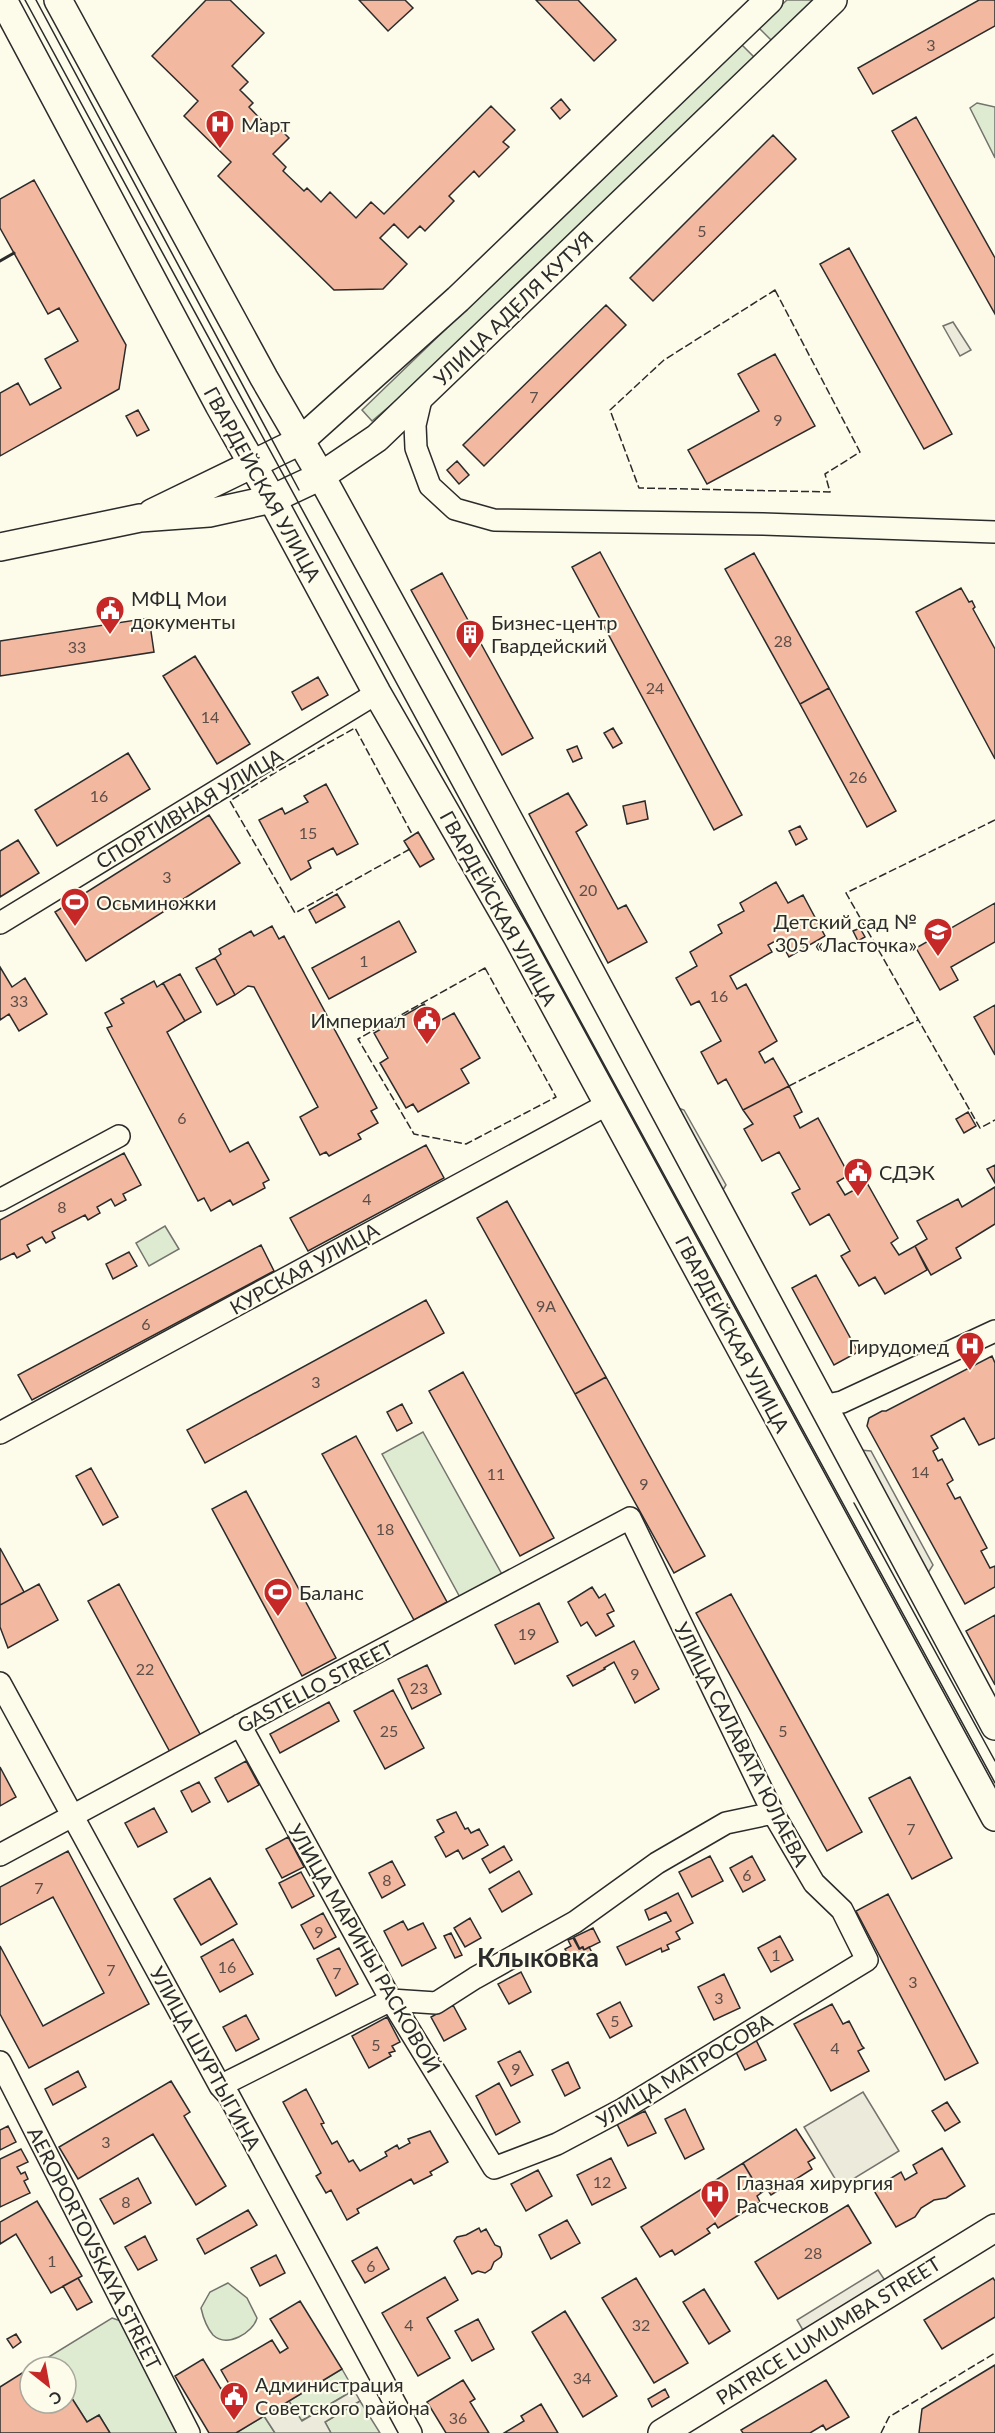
<svg xmlns="http://www.w3.org/2000/svg" width="995" height="2433" viewBox="0 0 995 2433" font-family="Lato,sans-serif">
<style>
.green{fill:#deebd1;stroke:#74746e;stroke-width:1.5}
.parking{fill:#eceadb;stroke:#74746e;stroke-width:1.5}
.building{fill:#f2b8a0;stroke:#2b2b2b;stroke-width:1.5}
.lines{fill:none;stroke-linecap:round;stroke-linejoin:round}
.minor-casing{stroke:#2b2b2b;stroke-width:24}
.major-casing{stroke:#2b2b2b;stroke-width:30}
.minor{stroke:#fdfbea;stroke-width:21}
.major{stroke:#fdfbea;stroke-width:27}
.tram{stroke:#2b2b2b;stroke-width:1.5}
.fence{stroke:#2b2b2b;stroke-width:1.5;stroke-dasharray:8 3;stroke-linecap:butt}
.wall{stroke:#2b2b2b;stroke-width:3}
.labels{text-anchor:middle;dominant-baseline:central;stroke-width:4.5;stroke-linejoin:round;paint-order:stroke}
.number-label{font-size:16px;fill:#5d4e48}
.poi-label{font-size:20px;fill:#2b2b2b;stroke:#fdfbea;text-anchor:start}
.street-label{font-size:20px;fill:#2b2b2b;stroke:#fdfbea}
.district-label{font-size:26px;font-weight:bold;fill:#2b2b2b;stroke:#fdfbea}
</style>
<rect width="100%" height="100%" fill="#fdfbea"/>
<!-- green -->
<path class="green" d="M787,0H815L772,41L758,27Z
M741,44L755,58L417,383L372,421L362,410Z
M977,103L995,107V158L970,108Z
M165,1226L179,1249L149,1266L136,1243Z
M423,1432L504,1578L462,1601L382,1454Z
M228,2283L247,2298L257,2318C253,2333 227,2348 213,2335C207,2328 203,2317 201,2308L210,2292Z
M112,2318L124,2322L177,2433H110L99,2415L87,2422L66,2389V2367H53L47,2358Z
M342,2369L354,2390L301,2421L289,2401Z
M360,2401L380,2433H331L325,2422Z
M264,2416L275,2433H236Z"/>
<!-- parking -->
<path class="parking" d="M953,322L971,350L960,356L943,326Z
M673,1106L684,1110L726,1185L721,1193Z
M860,1450L871,1451L933,1565L928,1573Z
M863,2092L899,2151L840,2187L804,2127Z
M878,2270L886,2282L804,2332L797,2320Z
M354,2390L360,2401L325,2422L331,2433H275L264,2416L289,2401L302,2421Z"/>
<!-- building -->
<path class="building" d="M206,0H230L264,33L232,66L248,82L240,90L253,103L249,107L269,128L274,123L289,138L273,154L286,167L283,171L304,191L307,188L321,202L330,192L356,218L371,202L384,214L491,106L515,130L503,142L509,147L479,177L474,171L449,196L454,201L425,231L420,226L408,238L394,224L380,238L407,264L383,289L334,290L218,176L231,162L184,116L198,101L152,56Z
M359,0H405L413,8L388,31Z
M536,0H578L616,40L594,61Z
M979,0H995V26L873,94L858,68Z
M561,99L570,110L560,119L551,108Z
M916,117L995,258V314L892,131Z
M773,135L796,159L653,301L630,278Z
M34,180L126,345L119,389L0,456V393L18,383L30,405L61,388L45,359L78,341L59,308L48,314L0,228V199Z
M849,248L952,434L924,449L820,264Z
M606,305L626,325L484,466L463,445Z
M775,354L815,426L707,484L688,450L759,411L738,374Z
M138,410L149,430L137,436L126,416Z
M457,461L469,475L459,484L447,470Z
M600,552L742,815L714,830L572,567Z
M754,553L829,688L800,704L725,569Z
M442,573L533,738L502,755L411,590Z
M961,588L969,602L972,601L975,607L973,609L995,649V759L916,612Z
M149,618L154,652L0,676V641Z
M195,656L250,744L217,764L163,676Z
M318,677L328,695L302,710L292,692Z
M829,688L896,811L867,827L800,704Z
M613,728L622,743L613,748L604,733Z
M577,746L582,758L573,762L567,750Z
M128,753L150,789L57,846L35,810Z
M326,784L358,844L337,855L333,848L308,861L311,868L291,880L259,820L282,808L285,814L308,802L304,796Z
M568,793L587,825L576,832L618,909L626,905L647,942L608,963L529,814Z
M645,801L648,819L627,824L623,806Z
M209,815L240,863L86,961L55,912Z
M800,826L807,839L796,845L789,831Z
M418,832L434,859L420,867L404,841Z
M18,840L39,873L0,897V851Z
M776,882L788,903L803,895L825,936L789,957L779,939L768,945L772,952L730,976L737,989L746,984L777,1041L759,1052L765,1063L773,1058L789,1086L743,1110L726,1079L718,1084L701,1052L721,1041L699,1001L691,1005L676,978L697,966L690,952L722,933L718,925L744,911L740,903Z
M337,894L345,907L316,923L309,910Z
M995,903V942L951,967L958,980L940,990L916,948Z
M399,921L416,952L329,999L312,968Z
M272,926L279,939L284,936L377,1108L371,1111L378,1123L358,1134L361,1139L329,1156L326,1152L320,1155L300,1117L318,1107L254,987L248,986L235,995L215,958L221,954L219,949L251,931L254,936Z
M860,928L865,937L858,941L853,931Z
M215,958L235,995L217,1005L196,968Z
M0,967L12,987L25,978L47,1014L19,1031L9,1014L0,1020Z
M180,974L201,1012L185,1021L163,983Z
M154,981L157,987L163,983L185,1021L167,1032L230,1152L248,1142L269,1180L263,1183L265,1188L233,1205L230,1200L211,1211L204,1198L198,1201L107,1028L112,1026L105,1013L124,1003L121,999Z
M424,1004L436,1023L454,1013L480,1058L461,1069L469,1083L418,1112L413,1104L406,1108L380,1063L388,1058L374,1033Z
M995,1005V1055L974,1017Z
M789,1086L802,1112L794,1116L800,1128L818,1118L849,1175L837,1182L845,1195L867,1183L898,1238L891,1243L899,1255L915,1246L927,1270L885,1294L875,1277L859,1286L841,1256L850,1251L829,1214L810,1225L792,1193L800,1189L779,1152L762,1161L744,1129L753,1124L743,1110Z
M968,1112L976,1126L964,1133L956,1119Z
M426,1145L444,1178L308,1251L290,1218Z
M124,1153L141,1185L123,1194L126,1200L115,1206L111,1199L97,1207L100,1213L88,1220L85,1215L52,1232L55,1238L46,1243L42,1237L27,1245L30,1251L17,1258L14,1253L0,1260V1220Z
M995,1165V1183L987,1169Z
M995,1187V1224L956,1248L961,1258L931,1275L915,1246L927,1239L917,1221L958,1199L962,1207Z
M507,1201L606,1377L575,1394L477,1218Z
M261,1245L274,1271L32,1400L18,1375Z
M129,1252L137,1266L113,1279L106,1264Z
M816,1275L858,1352L834,1365L792,1288Z
M426,1300L444,1333L205,1463L187,1430Z
M992,1356L995,1363V1438L979,1445L964,1418L931,1436L938,1448L933,1451L938,1461L942,1459L953,1480L947,1484L955,1499L960,1497L987,1548L981,1551L990,1568L995,1566V1587L965,1604L867,1426L869,1418L882,1411H886Z
M463,1372L554,1538L520,1556L429,1391Z
M606,1377L705,1556L674,1573L575,1394Z
M402,1404L412,1423L397,1431L387,1412Z
M356,1436L447,1602L414,1620L322,1454Z
M91,1468L118,1517L103,1525L76,1476Z
M246,1491L336,1658L302,1676L212,1509Z
M0,1548L24,1592L0,1605Z
M39,1584L58,1620L8,1648L0,1627V1605Z
M119,1584L201,1736L170,1752L88,1601Z
M592,1587L599,1598L605,1594L614,1611L607,1614L614,1626L596,1636L587,1622L581,1626L568,1602Z
M731,1594L862,1832L827,1851L696,1613Z
M539,1603L558,1642L515,1664L495,1625Z
M995,1615V1685L966,1631Z
M634,1641L659,1689L635,1703L614,1662L604,1668L605,1669L573,1686L567,1676Z
M427,1665L441,1694L412,1709L398,1679Z
M393,1690L424,1748L385,1769L354,1711Z
M329,1702L339,1721L280,1753L270,1734Z
M246,1761L259,1785L228,1802L215,1778Z
M0,1767L16,1797L0,1806Z
M910,1777L952,1858L912,1879L869,1798Z
M199,1782L210,1802L192,1812L181,1791Z
M154,1808L167,1832L138,1847L125,1823Z
M456,1812L465,1829L468,1828L471,1833L479,1829L488,1845L463,1859L458,1850L446,1857L435,1837L444,1832L437,1820Z
M288,1837L304,1867L282,1878L266,1849Z
M504,1846L512,1860L490,1873L482,1859Z
M68,1851L149,2004L29,2068L0,2014V1946L43,2026L104,1993L53,1897L0,1925V1887Z
M710,1856L723,1881L692,1897L679,1872Z
M752,1856L765,1880L743,1892L730,1868Z
M392,1861L405,1885L382,1898L369,1873Z
M519,1871L532,1894L502,1912L489,1889Z
M301,1872L314,1896L292,1908L279,1883Z
M210,1878L237,1924L201,1945L174,1899Z
M678,1893L693,1923L676,1932L680,1939L667,1945L669,1949L662,1952L661,1948L626,1965L617,1947L671,1921L666,1912L649,1920L645,1910Z
M888,1894L978,2063L945,2080L856,1911Z
M323,1913L336,1937L314,1949L301,1925Z
M470,1918L481,1938L465,1947L454,1928Z
M403,1921L408,1930L423,1923L436,1948L402,1966L384,1931Z
M593,1928L600,1942L584,1950L583,1947L580,1949L574,1937Z
M451,1933L462,1955L455,1958L444,1936Z
M780,1936L793,1960L771,1972L758,1948Z
M573,1938L579,1949L582,1947L584,1950L589,1947L595,1958L575,1967L565,1949L571,1946L568,1940Z
M233,1939L253,1974L220,1992L201,1957Z
M339,1948L358,1984L336,1996L317,1959Z
M521,1972L531,1992L509,2004L498,1984Z
M724,1974L740,2008L714,2020L698,1987Z
M620,2002L632,2026L610,2038L597,2014Z
M832,2004L843,2024L849,2021L862,2046L864,2048L858,2051L869,2071L831,2091L794,2024Z
M453,2005L466,2029L444,2041L431,2017Z
M246,2015L259,2039L236,2051L223,2027Z
M387,2017L400,2042L392,2046L395,2051L389,2053L391,2056L369,2068L352,2036Z
M755,2038L766,2060L745,2070L734,2048Z
M520,2051L533,2075L511,2086L498,2062Z
M568,2062L580,2088L565,2096L552,2070Z
M78,2071L86,2087L53,2105L45,2089Z
M171,2081L190,2112L184,2116L226,2186L196,2205L153,2134L78,2179L59,2147Z
M499,2083L520,2122L496,2135L476,2096Z
M306,2089L324,2123L321,2124L332,2144L337,2141L349,2162L353,2160L360,2171L387,2156L385,2152L397,2145L399,2149L410,2143L408,2139L430,2131L448,2162L430,2172L432,2175L414,2184L411,2179L357,2209L359,2213L347,2220L331,2190L326,2193L316,2176L321,2173L283,2102Z
M947,2102L960,2122L945,2131L932,2111Z
M685,2109L704,2149L685,2159L665,2119Z
M645,2111L656,2133L628,2146L617,2124Z
M8,2126L16,2142L0,2150V2130Z
M796,2129L815,2158L808,2162L812,2169L771,2195L767,2189L761,2193L743,2163Z
M942,2148L965,2186L946,2198L934,2200L921,2208L915,2217L896,2227L873,2189L901,2172L905,2180L917,2173L913,2165Z
M21,2149L28,2162L17,2167L21,2174L25,2172L28,2179L24,2181L30,2193L0,2207V2159Z
M611,2158L626,2188L592,2205L577,2175Z
M743,2163L761,2193L757,2196L760,2202L718,2228L715,2223L707,2229L710,2233L675,2255L672,2250L660,2257L641,2227Z
M538,2170L552,2196L526,2211L511,2184Z
M138,2178L151,2203L114,2224L100,2199Z
M37,2201L82,2276L51,2293L16,2234L0,2244V2222Z
M848,2205L871,2243L778,2299L755,2262Z
M248,2210L257,2225L205,2254L197,2239Z
M567,2220L580,2243L551,2259L539,2235Z
M479,2228L481,2232L486,2229L495,2245L500,2247L502,2254L501,2257L494,2262L491,2269L485,2273L478,2271L472,2274L454,2241L457,2237L466,2235Z
M145,2236L157,2260L138,2270L125,2247Z
M377,2247L389,2269L365,2283L352,2261Z
M276,2255L285,2273L260,2286L251,2268Z
M445,2277L458,2300L427,2318L450,2358L418,2376L382,2313Z
M78,2278L92,2302L77,2310L63,2286Z
M636,2278L688,2363L654,2383L602,2298Z
M993,2278L995,2281V2317L942,2349L924,2320Z
M704,2289L730,2331L709,2344L683,2302Z
M300,2301L342,2369L236,2433H209L175,2376L203,2359L221,2389L229,2384L221,2370L272,2340L280,2353L288,2348L270,2319Z
M565,2311L617,2396L583,2417L532,2332Z
M478,2319L494,2349L472,2361L455,2331Z
M16,2334L21,2342L13,2348L7,2339Z
M47,2358L53,2367H32Z
M995,2365V2433H919L922,2409Z
M30,2368V2403H66V2389L87,2422L99,2415L110,2433H0V2387Z
M463,2380L475,2399L470,2402L489,2433H446L427,2402Z
M826,2380L849,2417L826,2430L823,2425L810,2433H743L741,2430Z
M665,2389L669,2397L652,2407L648,2399Z
M541,2404L558,2433H504L524,2421L521,2416Z"/>
<g class="lines">
<!-- minor casing -->
<g class="minor-casing">
<path id="minor" d="M422,395L415,425L416,448L430,486L455,509L494,520L763,524L995,532
M0,923L377,693
M0,1200L119,1136
M823,1406L842,1402L995,1331
M0,1433L608,1104
M0,1683L220,2086L229,2096L411,2433
M0,1855C96,1803 192,1751 287,1700L630,1518L773,1813L814,1883L842,1910L867,1960L623,2109L557,2144L494,2168L391,2000L240,1725
M0,2062L189,2433
M220,2086L391,2000L436,2003L475,1978L575,1922L657,1863L726,1823L773,1813"/>
</g>
<!-- major casing -->
<g class="major-casing">
<path id="major" d="M3,0L219,405L272,499L377,693L518,938L995,1817
M58,0L264,378L321,476L467,742L995,1726
M152,513L300,441L458,299L769,0
M0,547L140,518L209,513L272,499L321,476L377,438L833,0
M662,2433L995,2228"/>
</g>
<!-- minor -->
<use href="#minor" class="minor"/>
<!-- major -->
<use href="#major" class="major"/>
<!-- tram -->
<path class="tram" d="M25,0C344,597 673,1188 995,1783
M36,0L299,490
M854,1503L995,1761"/>
<!-- fence -->
<path class="fence" d="M775,290L860,452L825,474L830,492L639,488L610,410L664,360Z
M995,820L846,893L980,1128L995,1120
M410,849L295,913L230,801L276,772L355,728L413,836
M485,968L556,1097L466,1144L414,1134L358,1039Z
M789,1086L918,1020
M881,2433L889,2417L995,2353"/>
<!-- wall -->
<path class="wall" d="M0,261L14,253"/>
</g>
<!-- icons -->
<defs>
<g id="hospital-pin" transform="scale(1.5)"><path d="M0 17L-7.5 6A9.5 9.5 0 1 1 7.5 6Z" fill="#c62828" stroke="#fdfbea"/><path d="M-5-5h3v3.5h4V-5h3V5h-3V1.5h-4V5h-3Z" fill="#fff"/></g>
<g id="civic-pin" transform="scale(1.5)"><path d="M0 17L-7.5 6A9.5 9.5 0 1 1 7.5 6Z" fill="#c62828" stroke="#fdfbea"/><path d="M-.6-6.5H3V-4.5H.6V-3L4-1V1h2V6H-6V1h2V-1L-.6-3ZM-1.2 2.5V6h2.4V2.5Z" fill="#fff"/></g>
<g id="building-pin" transform="scale(1.5)"><path d="M0 17L-7.5 6A9.5 9.5 0 1 1 7.5 6Z" fill="#c62828" stroke="#fdfbea"/><path d="M-4-6H4V6H1V3H-1V6H-4ZM-2.5-4.3h1.7v1.8h-1.7ZM.8-4.3h1.7v1.8H.8ZM-2.5-1h1.7V.8h-1.7ZM.8-1h1.7V.8H.8Z" fill="#fff"/></g>
<g id="stadium-pin" transform="scale(1.5)"><path d="M0 17L-7.5 6A9.5 9.5 0 1 1 7.5 6Z" fill="#c62828" stroke="#fdfbea"/><path d="M0-5a6.5 5 0 1 0 0 10a6.5 5 0 1 0 0-10ZM-3.5-1.8h7v3.6h-7Z" fill="#fff"/></g>
<g id="school-pin" transform="scale(1.5)"><path d="M0 17L-7.5 6A9.5 9.5 0 1 1 7.5 6Z" fill="#c62828" stroke="#fdfbea"/><path d="M0-5L7-2L0 1L-7-2ZM-4 1L0 2.5L4 1V4Q0 6-4 4Z" fill="#fff"/></g>
</defs>
<g fill-rule="evenodd">
<use href="#hospital-pin" x="220" y="124"/>
<use href="#civic-pin" x="110" y="610"/>
<use href="#building-pin" x="470" y="634"/>
<use href="#stadium-pin" x="75" y="902"/>
<use href="#school-pin" x="938" y="932"/>
<use href="#civic-pin" x="427" y="1020"/>
<use href="#civic-pin" x="858" y="1172"/>
<use href="#hospital-pin" x="970" y="1346"/>
<use href="#stadium-pin" x="278" y="1592"/>
<use href="#hospital-pin" x="715" y="2194"/>
<use href="#civic-pin" x="234" y="2396"/>
</g>
<g class="labels">
<!-- number labels -->
<g class="number-label">
<text x="931" y="44">3</text>
<text x="702" y="230">5</text>
<text x="534" y="396">7</text>
<text x="778" y="419">9</text>
<text x="783" y="640">28</text>
<text x="77" y="646">33</text>
<text x="655" y="687">24</text>
<text x="210" y="716">14</text>
<text x="858" y="776">26</text>
<text x="99" y="795">16</text>
<text x="308" y="832">15</text>
<text x="167" y="876">3</text>
<text x="588" y="889">20</text>
<text x="364" y="960">1</text>
<text x="719" y="995">16</text>
<text x="19" y="1000">33</text>
<text x="182" y="1117">6</text>
<text x="367" y="1198">4</text>
<text x="62" y="1206">8</text>
<text x="546" y="1305">9А</text>
<text x="146" y="1323">6</text>
<text x="316" y="1381">3</text>
<text x="920" y="1471">14</text>
<text x="496" y="1473">11</text>
<text x="644" y="1483">9</text>
<text x="385" y="1528">18</text>
<text x="527" y="1633">19</text>
<text x="145" y="1668">22</text>
<text x="635" y="1673">9</text>
<text x="419" y="1687">23</text>
<text x="389" y="1730">25</text>
<text x="783" y="1730">5</text>
<text x="911" y="1828">7</text>
<text x="747" y="1874">6</text>
<text x="387" y="1879">8</text>
<text x="39" y="1887">7</text>
<text x="319" y="1931">9</text>
<text x="776" y="1954">1</text>
<text x="227" y="1966">16</text>
<text x="111" y="1969">7</text>
<text x="337" y="1972">7</text>
<text x="913" y="1981">3</text>
<text x="719" y="1997">3</text>
<text x="615" y="2020">5</text>
<text x="376" y="2044">5</text>
<text x="835" y="2047">4</text>
<text x="516" y="2068">9</text>
<text x="106" y="2141">3</text>
<text x="602" y="2181">12</text>
<text x="126" y="2201">8</text>
<text x="813" y="2252">28</text>
<text x="52" y="2260">1</text>
<text x="371" y="2265">6</text>
<text x="409" y="2324">4</text>
<text x="641" y="2324">32</text>
<text x="582" y="2377">34</text>
<text x="458" y="2417">36</text>
</g>
<!-- poi labels -->
<g class="poi-label">
<text x="241" y="124">Март</text>
<text x="131" y="598">МФЦ Мои<tspan x="131" dy="23">документы</tspan></text>
<text x="491" y="622">Бизнес-центр<tspan x="491" dy="23">Гвардейский</tspan></text>
<text x="96" y="902">Осьминожки</text>
<text x="917" y="921" text-anchor="end">Детский сад №<tspan x="917" dy="23">305 «Ласточка»</tspan></text>
<text x="406" y="1020" text-anchor="end">Империал</text>
<text x="879" y="1172">СДЭК</text>
<text x="949" y="1346" text-anchor="end">Гирудомед</text>
<text x="299" y="1592">Баланс</text>
<text x="736" y="2182">Глазная хирургия<tspan x="736" dy="23">Расческов</tspan></text>
<text x="255" y="2384">Администрация<tspan x="255" dy="23">Советского района</tspan></text>
</g>
<!-- street labels -->
<g class="street-label">
<text transform="translate(513 308) rotate(-44)">УЛИЦА АДЕЛЯ КУТУЯ</text>
<text transform="translate(263 484) rotate(61)">ГВАРДЕЙСКАЯ УЛИЦА</text>
<text transform="translate(189 808) rotate(-31)">СПОРТИВНАЯ УЛИЦА</text>
<text transform="translate(499 908) rotate(61)">ГВАРДЕЙСКАЯ УЛИЦА</text>
<text transform="translate(304 1268) rotate(-29)">КУРСКАЯ УЛИЦА</text>
<text transform="translate(733 1334) rotate(62)">ГВАРДЕЙСКАЯ УЛИЦА</text>
<text transform="translate(315 1686) rotate(-28)">GASTELLO STREET</text>
<text transform="translate(742 1744) rotate(63)">УЛИЦА САЛАВАТА ЮЛАЕВА</text>
<text transform="translate(365 1948) rotate(60)">УЛИЦА МАРИНЫ РАСКОВОЙ</text>
<text transform="translate(206 2058) rotate(61)">УЛИЦА ШУРТЫГИНА</text>
<text transform="translate(684 2070) rotate(-31)">УЛИЦА МАТРОСОВА</text>
<text transform="translate(95 2248) rotate(63)">AEROPORTOVSKAYA STREET</text>
<text transform="translate(828 2330) rotate(-32)">PATRICE LUMUMBA STREET</text>
</g>
<!-- district labels -->
<g class="district-label">
<text x="538" y="1957">Клыковка</text>
</g>
</g>
<!-- north arrow -->
<g transform="translate(48 2385) rotate(149)"><circle r="28" fill="#fdfbea" stroke="#a9a89e" stroke-width="1.5"/>
<path d="M0-4.5L10 22L0 15L-10 22Z" fill="#c62828"/>
<text y="-9" font-size="16" font-weight="bold" text-anchor="middle" fill="#2b2b2b">С</text>
</g>
</svg>
